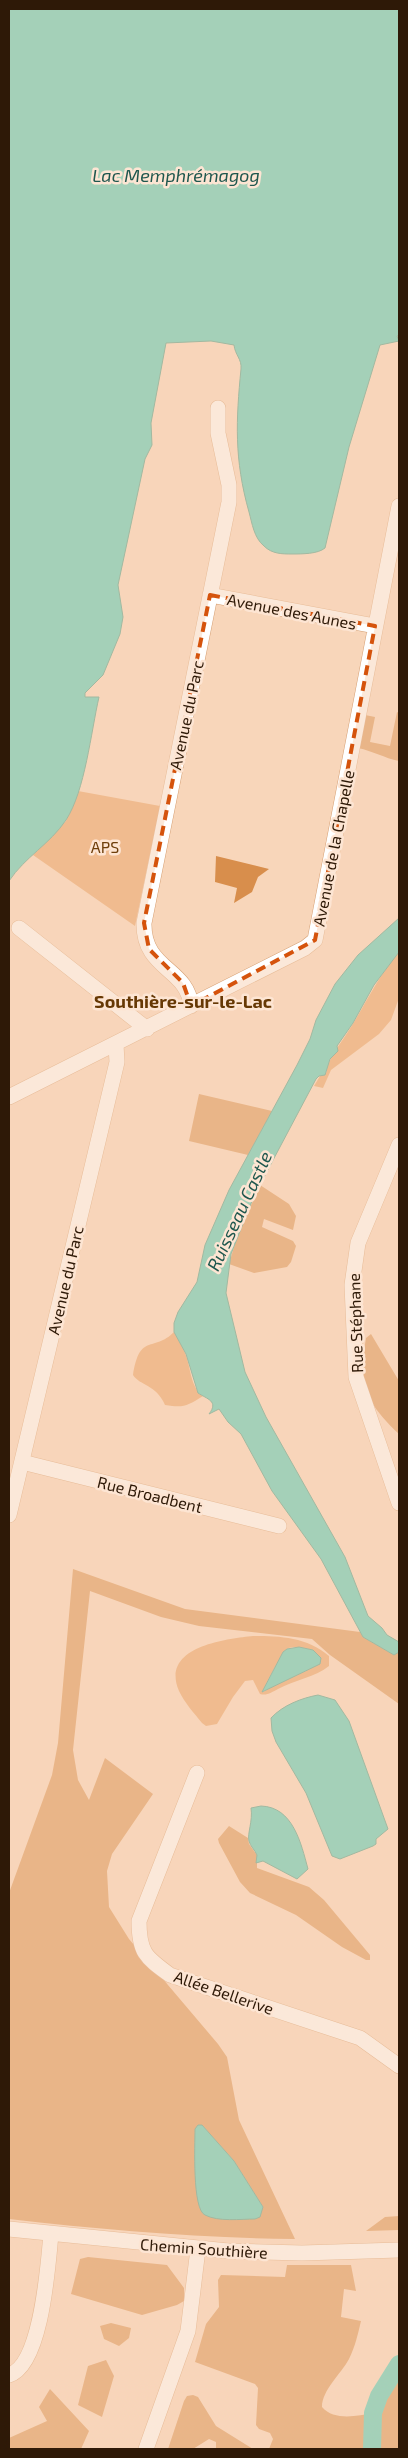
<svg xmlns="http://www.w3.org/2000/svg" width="408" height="2458" viewBox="0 0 408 2458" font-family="'Exo 2',sans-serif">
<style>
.green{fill:#e69c5c;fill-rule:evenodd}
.forest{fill:#d88e4c;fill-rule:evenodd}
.water{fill:#3fcbb6;stroke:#3a9682}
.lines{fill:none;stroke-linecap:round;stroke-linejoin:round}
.river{stroke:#3fcbb6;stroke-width:18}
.minor-casing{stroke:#d59e71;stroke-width:16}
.minor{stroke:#fff;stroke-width:15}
.marked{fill:none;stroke:#d5530c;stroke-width:4;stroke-dasharray:10 6;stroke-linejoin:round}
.labels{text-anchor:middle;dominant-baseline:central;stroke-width:5;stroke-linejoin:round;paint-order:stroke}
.street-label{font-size:16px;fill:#2e1907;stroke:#fde5d3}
.park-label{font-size:16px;fill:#6f3f0b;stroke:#fde5d3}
.water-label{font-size:18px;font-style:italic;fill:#1f574e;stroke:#fde5d3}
.neighbourhood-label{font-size:18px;font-weight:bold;fill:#663804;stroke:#fde5d3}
</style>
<rect width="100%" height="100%" fill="#f8d6ba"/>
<!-- green -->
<path class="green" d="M78,791L160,806L135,926L33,855L66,821Z
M399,952V998L391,1020L379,1034L331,1070L323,1088L314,1086L320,1076L326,1073C329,1056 342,1042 351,1027C367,1001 379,975 399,952Z
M174,1332C178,1339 182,1346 185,1353C191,1367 190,1387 203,1396C187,1406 184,1408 165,1405C156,1384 140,1386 133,1375C140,1332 153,1353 174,1332Z
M253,1636C280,1636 307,1637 329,1656V1666C316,1677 294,1680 278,1689C272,1692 267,1696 260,1694L253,1680L245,1681L233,1697L217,1724L206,1726L202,1723C194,1713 184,1702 179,1691C160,1647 225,1639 253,1636ZM299,1647L313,1650L306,1671L287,1678L263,1692C263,1688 282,1653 287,1649C290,1647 295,1647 299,1647Z"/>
<!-- forest -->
<path class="forest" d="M397,712L399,713V761C384,758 373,751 358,748L365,715L375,717L370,742L390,746Z
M216,856L269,869L258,877L252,892L234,903L237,888L215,882Z
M199,1094L272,1111L248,1155L189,1141Z
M260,1185L289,1204L296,1216L293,1230L264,1219L262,1227L293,1241L296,1246L291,1262L287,1267L254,1273L229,1264L237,1237Z
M371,1334L399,1381V1434C366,1403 358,1384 366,1338Z
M73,1569L185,1609L360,1632L363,1637L394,1655L399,1652V1704L330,1655L312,1639L199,1626L161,1617L90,1591L73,1750L78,1780L89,1800L105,1758L153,1794L112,1854L107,1871L109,1907L129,1939L218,2044L227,2057L239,2120L295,2239C199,2238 104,2230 9,2219V1893L52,1775L58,1743ZM202,2125L234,2161L263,2207L255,2219L205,2215L196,2188L195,2129Z
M229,1826L248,1838L249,1844L257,1855V1868L309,1887L324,1900L370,1955V1960H366L342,1947L296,1915L250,1893L240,1882L219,1843L218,1839Z
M399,2216V2230L366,2231L385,2217Z
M88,2257L167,2265L184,2288V2301L177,2305L142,2315L71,2294L80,2259Z
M287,2265H351L356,2291L344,2289L341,2317L361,2321C358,2334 355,2347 349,2359C341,2374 322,2390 322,2407C334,2421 357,2416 373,2413L379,2396L399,2364V2449H269L273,2439L270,2433L259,2429L256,2425L258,2388L255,2384L195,2362L206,2324L219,2307L218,2280L221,2275L285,2277Z
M111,2323L131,2328L129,2338L119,2346L104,2339L100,2326Z
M106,2360L114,2376L102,2417L78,2405L88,2366Z
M50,2389L89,2431L81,2449H9V2438L47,2421L39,2407Z
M193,2395L198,2397L216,2426L253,2449H216V2442L209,2439L193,2449H168L184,2401L187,2396Z"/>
<!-- water -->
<path class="water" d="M9,9H399V335L397,336L399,341L380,345L349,447L325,548C318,554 302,554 292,554C282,554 272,554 264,546C254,538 252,523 249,512C234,459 236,420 241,369C242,359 235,355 234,345L211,341L166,343L151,423L152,445L145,459L118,585L123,617L120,634L103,675L85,693V697H99C91,732 85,791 66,820C50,844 25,857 9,881Z
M399,918V952L374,985L353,1023L337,1046L338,1051L330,1059L325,1075L319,1076L316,1079L254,1196L231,1254L226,1293L245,1372L266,1417L345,1557L368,1616L382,1628L387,1635L399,1642V1652L394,1655L363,1637L321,1559L272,1491L241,1434L228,1422L219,1409L209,1414C219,1401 207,1399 198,1393L186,1354L174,1332V1323L178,1312L197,1282L205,1245L229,1190L297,1065L310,1039L316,1020L335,984L358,955Z
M299,1647L313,1650L321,1658L320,1664L262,1692L283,1652L287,1649Z
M318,1695L335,1700L349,1721L388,1829L376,1839V1844L373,1846L340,1859L332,1856L306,1793L276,1742L272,1731L271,1718C283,1705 302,1698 318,1695Z
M261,1806C293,1807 301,1843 308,1869L297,1879L263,1861L256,1863L257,1855C255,1850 250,1846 249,1841C247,1834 253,1821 251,1808Z
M198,2125H202L234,2161L263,2207L260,2217L255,2219C241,2219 218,2222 205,2215C192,2209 195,2145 195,2129Z"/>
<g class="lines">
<!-- river -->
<path class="river" d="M372,2449L373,2413L379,2396L399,2364"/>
<!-- minor casing -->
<g class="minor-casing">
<path id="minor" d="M210,595L375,626
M19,928L147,1029
M191,1006C188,968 143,970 144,923L229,502V485L218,433V408
M9,1097L305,948L315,940L399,506
M399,1145L358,1243L352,1285L356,1377L399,1503
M22,1462L279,1526
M9,1515L117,1062L116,1045
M197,1773L139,1921C139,1952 145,1957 170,1975L360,2038L399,2066
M9,2229L228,2251L302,2253L399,2250
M9,2375C42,2365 48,2264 51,2234
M146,2449L188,2331L198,2249"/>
</g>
<!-- minor -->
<use href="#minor" class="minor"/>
</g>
<!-- marked area -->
<path d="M0 0H408V2458H0ZM210,595L375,626L315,940L191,1006L183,983L149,949L144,923Z" fill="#f8d6ba" fill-opacity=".55" fill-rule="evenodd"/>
<path class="marked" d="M210,595L375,626L315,940L191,1006L183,983L149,949L144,923Z"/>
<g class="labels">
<!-- street labels -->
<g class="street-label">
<text transform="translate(292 611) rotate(11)">Avenue des Aunes</text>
<text transform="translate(186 715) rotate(-78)">Avenue du Parc</text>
<text transform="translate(333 848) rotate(-79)">Avenue de la Chapelle</text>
<text transform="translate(65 1280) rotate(-77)">Avenue du Parc</text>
<text transform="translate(355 1323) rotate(-92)">Rue Stéphane</text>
<text transform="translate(150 1494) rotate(14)">Rue Broadbent</text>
<text transform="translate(224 1992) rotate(19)">Allée Bellerive</text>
<text transform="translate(204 2248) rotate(4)">Chemin Southière</text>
</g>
<!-- park labels -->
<g class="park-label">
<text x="105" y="846">APS</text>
</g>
<!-- water labels -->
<g class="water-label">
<text x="176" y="175">Lac Memphrémagog</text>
<text transform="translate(239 1211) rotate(-65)">Ruisseau Castle</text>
</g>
<!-- neighbourhood labels -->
<g class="neighbourhood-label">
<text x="183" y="1001">Southière-sur-le-Lac</text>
</g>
</g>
<!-- border -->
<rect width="408" height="2458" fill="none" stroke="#2e1907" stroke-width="20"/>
</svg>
